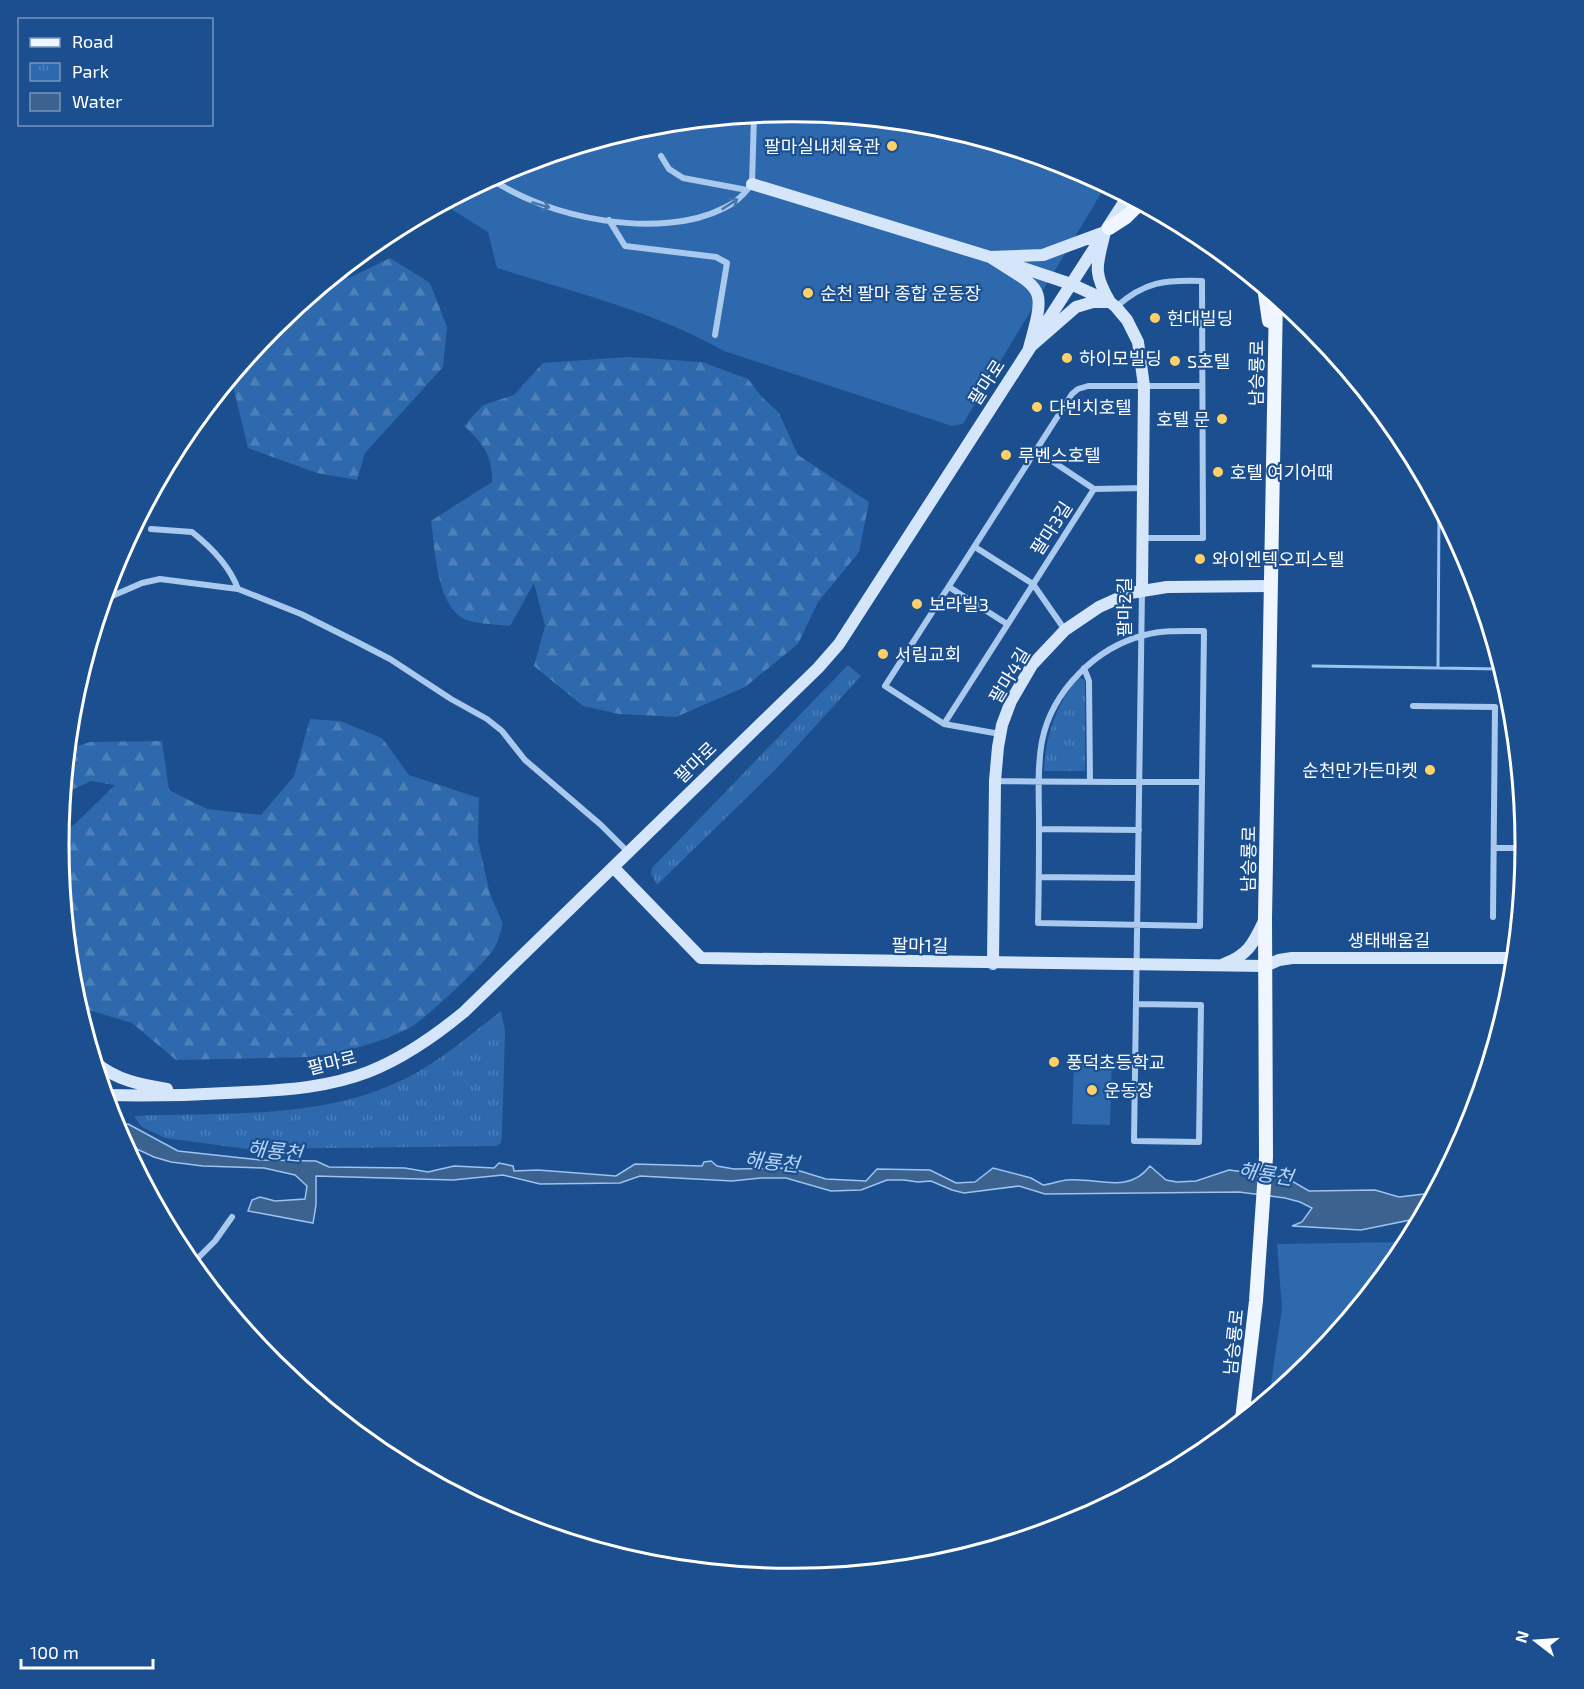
<svg xmlns="http://www.w3.org/2000/svg" width="1584" height="1689" viewBox="0 0 1584 1689" font-family="'Exo 2','Noto Sans KR',sans-serif">
<style>
.forest{fill:url(#forest-firs)}
.park{fill:url(#park-tufts)}
.garden{fill:#2e69ad}
.water{fill:#3c6290;stroke:#9cc4f0;stroke-width:1.5}
.lines{fill:none;stroke-linecap:round;stroke-linejoin:round}
.stream{stroke:#9cc4f0;stroke-width:3}
.street{stroke:#a9c9ee;stroke-width:6}
.secondary{stroke:#d6e6fa;stroke-width:12}
.primary{stroke:#f0f6ff;stroke-width:14}
.oneway{stroke:#4674ac}
.poi-dot{fill:#ffd166;stroke:#1b4f8f;stroke-width:2}
.labels{text-anchor:middle;dominant-baseline:central;stroke-width:4.5;stroke-linejoin:round;paint-order:stroke}
.poi-label{font-size:18px;fill:#fff;stroke:#1b4f8f;text-anchor:start}
.street-label{font-size:18px;fill:#fff;stroke:#1b4f8f}
.water-label{font-size:20px;font-style:italic;fill:#b5d3f5;stroke:#1b4f8f}
.rim{fill:none;stroke:#fff;stroke-width:3}
</style>
<defs>
<pattern id="forest-firs" width="22" height="20" patternUnits="userSpaceOnUse" patternTransform="scale(1.5)"><rect width="22" height="20" fill="#2e69ad"/><path d="M5 1l3.5 6h-7zM16 11l3.5 6h-7z" fill="#4d80b9"/></pattern>
<pattern id="park-tufts" width="24" height="20" patternUnits="userSpaceOnUse" patternTransform="scale(1.5)"><rect width="24" height="20" fill="#2e69ad"/><path d="M3 7l-1-3M5 7V3M7 7l1-3M15 17l-1-3M17 17v-4M19 17l1-3" fill="none" stroke="#4d80b9"/></pattern>
</defs>
<rect width="100%" height="100%" fill="#1b4f8f"/>
<!-- forest -->
<path class="forest" d="M390,258L430,283L447,327L443,367L365,453L357,480L317,473L248,448L231,378L274,326L339,272L349,278Z
M628,357L702,362L748,379L761,396L779,413L798,455L869,502L859,552L818,602L798,644L745,687L676,717L619,714L583,706L534,666L545,626L534,583L510,626C500,625 471,623 464,619C436,604 435,548 431,521L492,482C493,457 483,443 464,426L483,405L514,395L543,363Z
M310,719L340,721L382,738L409,775L479,798L478,841L490,894L503,924C500,932 498,943 493,950C485,963 424,1020 411,1027C381,1043 343,1053 309,1057L176,1060L132,1023L79,1007L73,987L59,836L75,824L115,785L91,781L63,794L68,749L90,742L162,741L169,790L207,809L261,815L294,776Z"/>
<!-- park -->
<path class="park" d="M848,665L861,676L777,768L657,885L651,874L652,868Z
M1078,677L1085,680V771H1044C1046,734 1056,706 1078,677Z
M501,1011L505,1031L502,1134L501,1143L496,1146L247,1149L165,1138L142,1127L134,1116C228,1112 330,1121 416,1073C446,1056 474,1032 501,1011Z"/>
<!-- garden -->
<path class="garden" d="M792,111L935,125L1073,167L1106,185L963,424L952,426L724,351C654,311 573,292 497,268L488,232L443,204L512,167L649,125Z
M1074,1055L1112,1056L1110,1125L1072,1124Z
M1407,1242L1402,1252L1310,1363L1269,1398L1282,1308L1277,1244Z"/>
<!-- water -->
<path class="water" d="M128,1124L178,1151L260,1160L316,1161L329,1167L405,1168L428,1172L454,1166L494,1168L499,1163L513,1166L514,1171L538,1170L616,1176L635,1164L702,1166L704,1162L711,1161L717,1166L734,1169L790,1168L826,1179L866,1181L877,1169L930,1170L956,1183L975,1182L993,1168L1031,1178L1043,1185C1051,1184 1059,1181 1067,1180C1097,1177 1128,1195 1150,1166L1166,1180L1177,1182L1196,1181L1229,1170L1285,1177L1309,1191L1375,1190L1399,1197L1433,1193L1420,1218L1361,1230L1292,1226L1302,1222L1312,1208L1300,1202L1285,1198L1239,1192L1045,1194L1019,1186L964,1193L952,1190L931,1181L918,1182L904,1180H887L861,1190L831,1191L786,1178H761L732,1181L640,1176L620,1183L540,1184L503,1175L453,1180L316,1176V1205L313,1223L248,1211L252,1200L260,1197L275,1201L305,1199L307,1186L295,1175L264,1168L203,1166L171,1162L154,1157L124,1143L116,1128Z"/>
<g class="lines">
<!-- stream -->
<path class="stream" d="M1313,666L1501,669
M1438,668L1439,507"/>
<!-- street -->
<path class="street" d="M661,156L669,169L683,178L747,190
M490,178C546,218 660,241 724,208C736,203 744,194 752,184L754,115
M609,220L625,246L716,257L727,263L715,335
M1116,307C1145,281 1165,280 1202,281L1203,538H1143
M1037,451L1094,489L1144,488
M151,529L192,532C211,547 230,567 238,589L301,614L359,643L390,659L451,699L487,719L502,731L525,760L601,825L628,852
M975,547L1033,584L1065,630
M949,587L1007,624
M103,600L142,583L160,579L238,589
M1084,668L1089,681L1090,782
M1413,706L1495,707L1493,917
M944,724L1094,489
M1000,734L944,724L885,686L1072,394L1078,389L1088,386H1202
M995,781C1064,782 1133,782 1202,782L1200,926L1038,923C1039,889 1039,856 1039,823C1039,796 1037,767 1042,741C1052,691 1096,647 1145,635C1164,630 1184,631 1204,631L1202,782
M1039,829L1139,830
M1494,848H1525
M1039,877L1138,878
M1137,1004L1201,1005L1199,1142L1134,1141L1142,590
M192,1264L215,1241L232,1217"/>
<!-- secondary -->
<path class="secondary" d="M752,184L990,257L1071,284L1110,302L1116,307L1127,320L1138,342L1144,386L1142,589
M1105,232C1097,266 1092,271 1110,302H1093L1076,307L1029,348C1047,284 1043,291 990,257L1043,255Z
M613,867L701,958L1265,966L1279,960L1292,958H1514
M993,964L995,781L998,747L1002,725L1011,701L1032,665L1065,630L1099,607L1130,593L1167,587L1271,586
M1224,964C1249,955 1254,942 1265,919
M95,1062C115,1080 142,1085 167,1089
M105,1095C152,1096 200,1095 247,1092C288,1090 329,1087 368,1072C404,1058 435,1036 464,1012L818,668L839,644L1128,196"/>
<!-- primary -->
<path class="primary" d="M1109,228L1126,217L1140,203
M1264,287L1269,321
M1242,1419L1256,1301L1266,1157L1265,918L1276,297"/>
</g>
<!-- one-way arrows -->
<defs><path id="oneway-shaft" d="M-6 0H5M1.5-3L5.5 0L1.5 3" fill="none" stroke-width="1.6" stroke-linecap="round" stroke-linejoin="round" transform="scale(1.5)"/></defs>
<g class="oneway">
<use href="#oneway-shaft" transform="translate(730 204) rotate(-33)"/>
<use href="#oneway-shaft" transform="translate(541 205) rotate(16)"/>
</g>
<!-- markers -->
<g class="poi-dot">
<circle cx="892" cy="146" r="6"/>
<circle cx="808" cy="293" r="6"/>
<circle cx="1155" cy="318" r="6"/>
<circle cx="1067" cy="358" r="6"/>
<circle cx="1175" cy="361" r="6"/>
<circle cx="1037" cy="407" r="6"/>
<circle cx="1222" cy="419" r="6"/>
<circle cx="1006" cy="455" r="6"/>
<circle cx="1218" cy="472" r="6"/>
<circle cx="1200" cy="559" r="6"/>
<circle cx="917" cy="604" r="6"/>
<circle cx="883" cy="654" r="6"/>
<circle cx="1430" cy="770" r="6"/>
<circle cx="1054" cy="1062" r="6"/>
<circle cx="1092" cy="1090" r="6"/>
</g>
<g class="labels">
<!-- poi labels -->
<g class="poi-label">
<text x="880" y="146" text-anchor="end">팔마실내체육관</text>
<text x="820" y="293">순천 팔마 종합 운동장</text>
<text x="1167" y="318">현대빌딩</text>
<text x="1079" y="358">하이모빌딩</text>
<text x="1187" y="361">S호텔</text>
<text x="1049" y="407">다빈치호텔</text>
<text x="1210" y="419" text-anchor="end">호텔 문</text>
<text x="1018" y="455">루벤스호텔</text>
<text x="1230" y="472">호텔 여기어때</text>
<text x="1212" y="559">와이엔텍오피스텔</text>
<text x="929" y="604">보라빌3</text>
<text x="895" y="654">서림교회</text>
<text x="1418" y="770" text-anchor="end">순천만가든마켓</text>
<text x="1066" y="1062">풍덕초등학교</text>
<text x="1104" y="1090">운동장</text>
</g>
<!-- street labels -->
<g class="street-label">
<text transform="translate(1256 373) rotate(-89)">남승룡로</text>
<text transform="translate(986 382) rotate(-57)">팔마로</text>
<text transform="translate(1051 528) rotate(-57)">팔마3길</text>
<text transform="translate(1124 607) rotate(-90)">팔마2길</text>
<text transform="translate(1009 675) rotate(-59)">팔마4길</text>
<text transform="translate(695 762) rotate(-44)">팔마로</text>
<text transform="translate(1248 859) rotate(-89)">남승룡로</text>
<text x="1389" y="940">생태배움길</text>
<text transform="translate(920 945) rotate(1)">팔마1길</text>
<text transform="translate(332 1062) rotate(-14)">팔마로</text>
<text transform="translate(1233 1342) rotate(-84)">남승룡로</text>
</g>
<!-- water labels -->
<g class="water-label">
<text transform="translate(275 1150) rotate(6)">해룡천</text>
<text transform="translate(772 1161) rotate(6)">해룡천</text>
<text transform="translate(1266 1173) rotate(9)">해룡천</text>
</g>
</g>
<!-- crop -->
<path d="M0 0H1584V1689H0ZM69 845a723 723 0 1 1 1446 0a723 723 0 1 1-1446 0Z" fill="#1b4f8f" fill-rule="evenodd"/>
<path class="rim" d="M69 845a723 723 0 1 1 1446 0a723 723 0 1 1-1446 0Z"/>
<!-- legend -->
<rect x="18" y="18" width="195" height="108" fill="#1b4f8f" stroke="#7695bc" stroke-width="1.5"/>
<rect x="30" y="38" width="30" height="9" fill="#f0f6ff" stroke="#7695bc" stroke-width="1.5"/>
<text x="72" y="48" font-size="18" fill="#ffffff">Road</text>
<rect x="30" y="63" width="30" height="18" fill="url(#park-tufts)" stroke="#7695bc" stroke-width="1.5"/>
<text x="72" y="78" font-size="18" fill="#ffffff">Park</text>
<rect x="30" y="93" width="30" height="18" fill="#3c6290" stroke="#7695bc" stroke-width="1.5"/>
<text x="72" y="108" font-size="18" fill="#ffffff">Water</text>
<!-- north arrow -->
<g transform="translate(1536 1641) rotate(287)" stroke="#1b4f8f" stroke-width="4.5" paint-order="stroke">
<path d="M0-4.5L10 22L0 15L-10 22Z" fill="#ffffff"/>
<text y="-9" font-size="16" font-weight="bold" text-anchor="middle" fill="#ffffff">N</text>
</g>
<!-- scale -->
<path d="M21 1659v9h132v-9" fill="none" stroke="#ffffff" stroke-width="3"/>
<text x="30" y="1659" font-size="18" fill="#ffffff" stroke="#1b4f8f" stroke-width="4.5" paint-order="stroke">100 m</text>
</svg>
